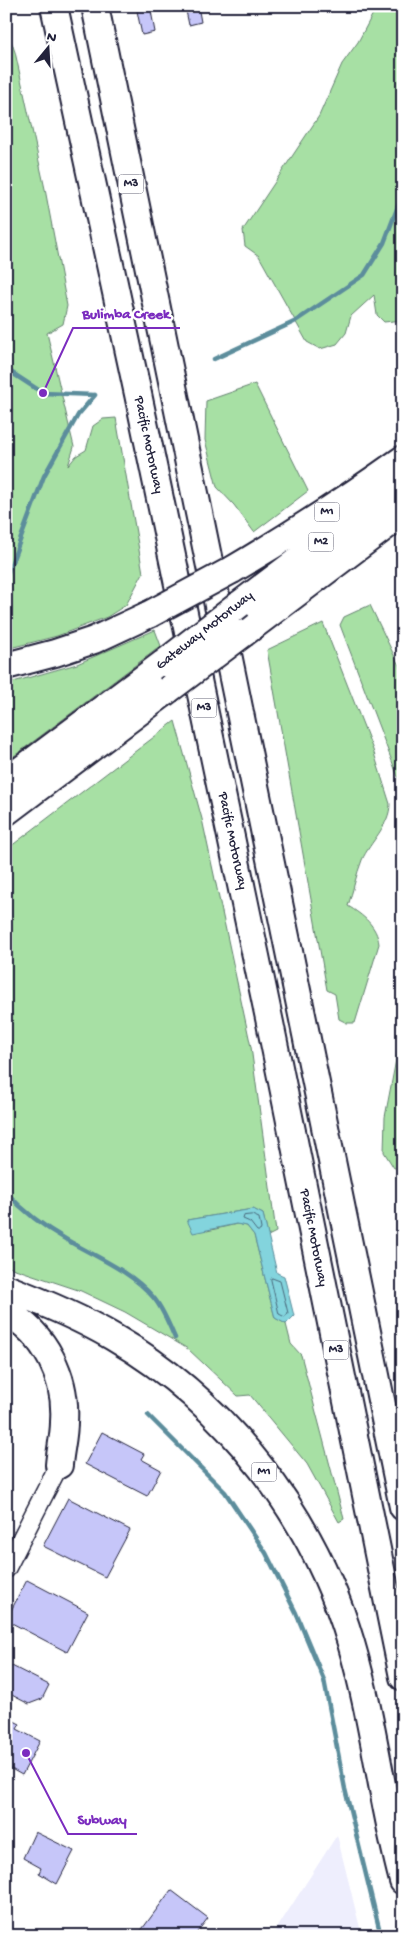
<svg xmlns="http://www.w3.org/2000/svg" width="409" height="1942" viewBox="0 0 409 1942" font-family="'Gochi Hand',sans-serif">
<style>
.built{fill:#eeeefd}
.green{fill:#a7e0a4;stroke:#648170}
.water{fill:#83d4dd;stroke:#5c8d9c}
.lines{fill:none;stroke-linecap:round;stroke-linejoin:round}
.shore{stroke:#49697c;stroke-width:1}
.stream{stroke:#5c8d9c;stroke-width:4.5}
.building{fill:#c6c6f9;stroke:#22223b}
.tertiary-casing{stroke:#22223b;stroke-width:21}
.motorway-casing{stroke:#22223b;stroke-width:30}
.tertiary{stroke:#fff;stroke-width:18}
.motorway{stroke:#fff;stroke-width:26}
.motorway-bridge-casing{stroke:#22223b;stroke-width:30;stroke-linecap:butt}
.motorway-bridge{stroke:#fff;stroke-width:26}
.labels{text-anchor:middle;dominant-baseline:central;stroke-width:4.5;stroke-linejoin:round;paint-order:stroke}
.shield{fill:#fff;stroke:#646476;stroke-width:1}
.shield-label{font-size:12px;font-weight:bold;fill:#22223b}
.street-label{font-size:14px;fill:#22223b;stroke:#fff}
.leader{fill:none;stroke:#7b2cbf;stroke-width:2}
.callout-dot{fill:#7b2cbf;stroke:#fff;stroke-width:2}
.callout-label{font-size:15px;text-anchor:middle;font-weight:bold;fill:#7b2cbf;stroke:#fff;stroke-width:4.5;stroke-linejoin:round;paint-order:stroke}
</style>
<rect width="100%" height="100%" fill="#fff"/>
<filter id="ink" filterUnits="userSpaceOnUse"><feTurbulence type="fractalNoise" baseFrequency=".02" numOctaves="2"/><feDisplacementMap in="SourceGraphic" scale="10" xChannelSelector="R" yChannelSelector="G"/><feConvolveMatrix kernelMatrix="1 2 1 2 8 2 1 2 1" color-interpolation-filters="sRGB"/></filter>
<g filter="url(#ink)">
<!-- built -->
<path class="built" d="M337,1835L362,1936H272Z"/>
<!-- green -->
<path class="green" d="M377,6H403V320L384,322L377,315L374,295L351,316L346,333L337,344L320,349L307,342L259,256L245,246L243,230L319,116L342,64L358,42Z
M6,27L15,52L45,189L67,306L63,324L47,333L74,447L68,466L76,456L86,450L93,426L103,419L116,418L143,573L126,605L107,617L57,636L6,649Z
M255,384L308,491L254,532L234,505L217,487L205,440L206,401Z
M370,605L403,674V790L340,625L344,617Z
M323,623L373,750L390,804C390,825 370,842 362,860C356,875 353,891 348,906C363,915 377,926 379,944L355,1023H347L339,1019L335,994L327,990L267,650Z
M155,630L161,646L6,762V684L77,664Z
M175,721L202,819L251,1047L276,1232L268,1236L263,1214L253,1209L187,1220L207,1231L237,1224L247,1226L254,1235L275,1318L286,1324L291,1344L301,1355L344,1519L339,1522L307,1464L250,1395L238,1396L188,1349L125,1312L81,1291L6,1266V850Z
M403,1023V1163L400,1167L394,1168L384,1152L385,1117Z"/>
<!-- water -->
<path class="water" d="M253,1209L263,1214L277,1273L284,1276L294,1316L286,1324L275,1318L254,1235L247,1226L236,1224L193,1233L187,1220Z"/>
<g class="lines">
<!-- shore -->
<path class="shore" d="M252,1215L259,1218L261,1229L260,1231H257L250,1222L243,1219L244,1216Z
M272,1278L280,1281L288,1313L285,1317L279,1314L271,1280Z"/>
<!-- stream -->
<path class="stream" d="M214,359L294,322L364,275L384,243L403,193
M6,369L43,393L95,395
M6,578L44,476L78,415L95,395
M6,1192C24,1212 44,1227 67,1240C96,1257 131,1271 153,1297C163,1308 169,1325 175,1338
M148,1415L225,1492L266,1553L296,1613L324,1680L345,1789L381,1936"/>
</g>
<!-- building -->
<path class="building" d="M136,6H150L155,32L142,35Z
M185,6H198L201,22L189,25Z
M102,1432L144,1454L141,1459L161,1470L147,1496L85,1464Z
M68,1498L130,1530L105,1577L43,1546Z
M27,1580L88,1612L67,1652L6,1620Z
M6,1663L49,1685L42,1699L29,1704L6,1692Z
M6,1717L20,1724L17,1729L40,1741L22,1775L6,1766Z
M35,1832L74,1851L57,1884L39,1873L41,1868L23,1858Z
M171,1890L208,1918L194,1936H137Z"/>
<g class="lines">
<!-- tertiary casing -->
<g class="tertiary-casing">
<path id="tertiary" d="M6,1569L59,1465"/>
</g>
<!-- motorway casing -->
<g class="motorway-casing">
<path id="motorway" d="M54,6L138,394L270,1023L403,1677
M95,6L403,1507
M232,570C291,535 347,499 403,459
M240,604L403,481
M244,633L403,513
M6,666L55,653L94,640L150,614
M6,781L164,663
M6,812L168,690
M6,1288C43,1302 79,1317 113,1337C227,1403 314,1517 351,1643C374,1721 382,1803 403,1881
M6,1312C46,1334 67,1378 64,1422C64,1436 60,1451 59,1465"/>
</g>
<!-- tertiary -->
<use href="#tertiary" class="tertiary"/>
<!-- motorway -->
<use href="#motorway" class="motorway"/>
<!-- motorway-bridge casing -->
<g class="motorway-bridge-casing">
<path id="motorway-bridge" d="M150,614L232,570
M164,663L240,604
M168,690L244,633"/>
</g>
<!-- motorway-bridge -->
<use href="#motorway-bridge" class="motorway-bridge"/>
</g>
</g>
<g class="labels">
<!-- shield labels -->
<g class="shield">
<rect x="118.5" y="174.5" width="25" height="19" rx="4"/>
<rect x="314.5" y="502.5" width="25" height="19" rx="4"/>
<rect x="308.5" y="532.5" width="25" height="19" rx="4"/>
<rect x="191.5" y="698.5" width="25" height="19" rx="4"/>
<rect x="323.5" y="1340.5" width="25" height="19" rx="4"/>
<rect x="251.5" y="1462.5" width="25" height="19" rx="4"/>
</g>
<g class="shield-label">
<text x="131" y="184">M3</text>
<text x="327" y="512">M1</text>
<text x="321" y="542">M2</text>
<text x="204" y="708">M3</text>
<text x="336" y="1350">M3</text>
<text x="264" y="1472">M1</text>
</g>
<!-- street labels -->
<g class="street-label">
<text transform="translate(148 445) rotate(78)">Pacific Motorway</text>
<text transform="translate(205 631) rotate(-38)">Gateway Motorway</text>
<text transform="translate(232 841) rotate(78)">Pacific Motorway</text>
<text transform="translate(313 1238) rotate(79)">Pacific Motorway</text>
</g>
</g>
<!-- callouts -->
<path class="leader" d="M43 393L73 328H180M26 1753L68 1834H137"/>
<g class="callout-dot">
<circle cx="43" cy="393" r="5"/>
<circle cx="26" cy="1753" r="5"/>
</g>
<g class="callout-label">
<text x="126" y="318">Bulimba Creek</text>
<text x="102" y="1824">Subway</text>
</g>
<!-- margin -->
<rect width="409" height="1942" fill="none" stroke="#fff" stroke-width="25"/>
<rect x="12" y="12" width="384" height="1917" fill="none" stroke="#22223b" stroke-width="2" filter="url(#ink)"/>
<!-- north arrow -->
<g transform="translate(48 48) rotate(18)" stroke="#ffffff" stroke-width="4" paint-order="stroke">
<path d="M0-4L9 19L0 12L-9 19Z" fill="#22223b"/>
<text y="-8" font-size="14" font-weight="bold" text-anchor="middle" fill="#22223b">N</text>
</g>
</svg>
